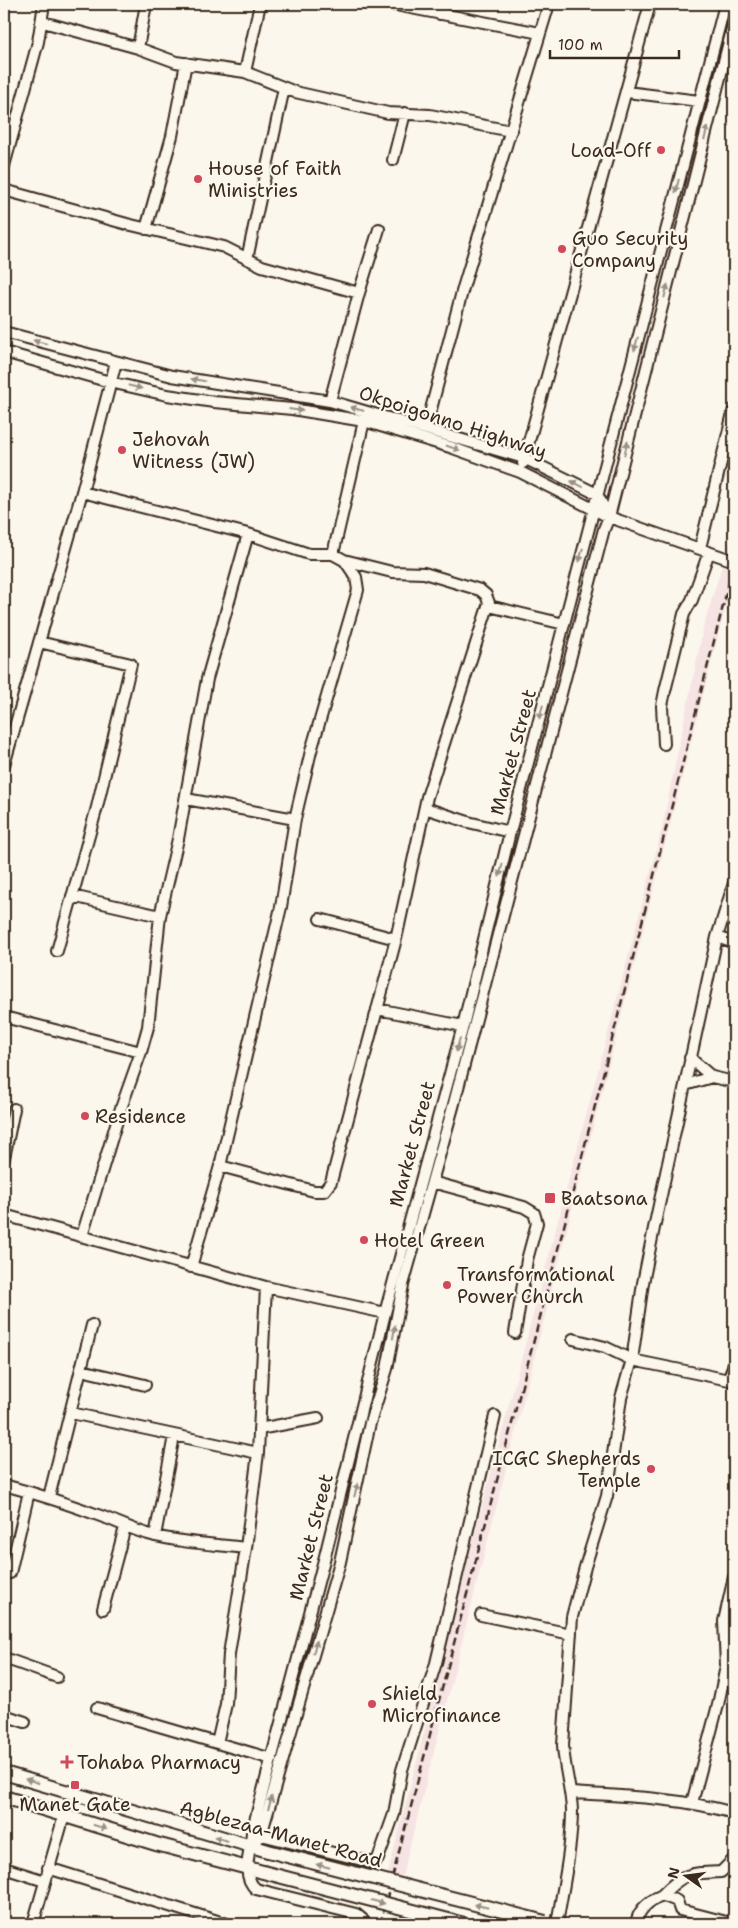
<svg xmlns="http://www.w3.org/2000/svg" width="738" height="1928" viewBox="0 0 738 1928" font-family="'Shantell Sans',sans-serif">
<style>
.built{fill:#f6e3e3}
.lines{fill:none;stroke-linecap:round;stroke-linejoin:round}
.minor-casing{stroke:#3b2a1e;stroke-width:14}
.major-casing{stroke:#3b2a1e;stroke-width:16}
.minor{stroke:#fbf7ec;stroke-width:10}
.major{stroke:#fbf7ec;stroke-width:12}
.rail{stroke:#3b2a1e;stroke-width:2.5;stroke-dasharray:8 4;stroke-linecap:butt}
.major-bridge-casing{stroke:#3b2a1e;stroke-width:16;stroke-linecap:butt}
.major-bridge{stroke:#fbf7ec;stroke-width:12}
.oneway{fill:#9b9085}
.poi-dot{fill:#d1495b;stroke:#fbf7ec;stroke-width:2}
.labels{text-anchor:middle;dominant-baseline:central;stroke-width:4.5;stroke-linejoin:round;paint-order:stroke}
.poi-label{font-size:19px;fill:#3b2a1e;stroke:#fbf7ec;text-anchor:start}
.street-label{font-size:19px;fill:#3b2a1e;stroke:#fbf7ec}
</style>
<rect width="100%" height="100%" fill="#fbf7ec"/>
<filter id="ink" filterUnits="userSpaceOnUse"><feTurbulence type="fractalNoise" baseFrequency=".02" numOctaves="2"/><feDisplacementMap in="SourceGraphic" scale="10" xChannelSelector="R" yChannelSelector="G"/><feConvolveMatrix kernelMatrix="1 2 1 2 8 2 1 2 1" color-interpolation-filters="sRGB"/></filter>
<g filter="url(#ink)">
<!-- built -->
<path class="built" d="M734,527V573L402,1877H387L472,1545L661,833L704,625Z"/>
<g class="lines">
<!-- minor casing -->
<g class="minor-casing">
<path id="minor" d="M390,4L540,33
M440,14L443,4
M43,22L138,48L176,62L245,72L295,92L388,113L430,115L511,131
M138,48L146,4
M245,72L260,4
M627,92L699,101
M393,160L405,113
M4,166L38,42L44,4
M4,190L127,224L224,247L262,266L359,293
M146,229L172,136L186,63
M247,259L284,88
M4,332L172,376L330,401L524,458L597,494L608,516
M4,352L110,382L167,395L214,402L292,409L364,421L450,447L520,472L609,517L734,561
M330,401L359,293L379,229
M426,428L463,288L549,4
M523,463L650,4
M82,492L248,534L309,554H333L344,560L392,572L424,573L480,590L486,595L489,603L427,797L396,939L331,1182L324,1191H314L220,1166
M700,548L734,409
M333,554L364,421
M489,606L564,624
M39,642L131,664L97,807L57,951
M664,744L662,706L665,691L684,614L692,600L709,552
M4,765L82,492L116,362
M186,799L295,819
M425,808L468,822L510,832
M72,896L160,916
M320,919L396,939
M717,937L734,943
M377,1009L463,1026
M4,1017L141,1052
M690,1058L712,1077L734,1082
M685,1085L712,1077
M4,1158L14,1109
M432,1182L524,1207L534,1213L537,1223L527,1260L515,1333
M4,1215L266,1287L385,1313
M82,1236L120,1111L141,1052L148,1027L160,916L178,839L207,679L248,534
M191,1267L220,1166L281,907L295,819L311,751L358,590L356,577L345,561
M573,1339L605,1347L632,1360L734,1381
M81,1370L145,1385
M729,1379L734,1363
M71,1413L258,1453
M259,1429L318,1418
M4,1485C38,1494 72,1505 106,1518C120,1523 133,1530 148,1534C180,1543 213,1544 246,1548
M49,1497L92,1325
M155,1536L174,1436
M10,1573L29,1492
M103,1609L125,1527
M481,1615L571,1634
M4,1658L57,1677
M97,1708L272,1759
M4,1715L25,1722
M217,1743L226,1704L229,1654L246,1548L258,1453L266,1287
M571,1793C626,1796 681,1798 734,1813
M692,1803L718,1705L726,1666L724,1621L734,1577
M261,1835L374,1863L378,1859L394,1814L402,1770L436,1663L495,1416
M251,1848L261,1835L340,1562L370,1423L387,1369L403,1285L453,1107L604,529L609,517L734,22
M4,1868L45,1881
M48,1868L227,1924
M662,1895C684,1872 691,1873 721,1872L734,1859
M33,1924L64,1816
M365,1924L362,1919L356,1914L256,1889C240,1876 251,1850 252,1832L325,1556L385,1313L463,1026L510,832L725,4
M557,1924C563,1887 572,1848 572,1810C571,1788 564,1767 563,1745L572,1617L585,1567L607,1496L621,1398L632,1360L643,1283L654,1228L717,937L734,883
M636,1924C638,1909 649,1901 662,1895L677,1901L680,1910L734,1924"/>
</g>
<!-- major casing -->
<g class="major-casing">
<path id="major" d="M4,1773L268,1851
M4,1797L156,1844L263,1872"/>
</g>
<!-- minor -->
<use href="#minor" class="minor"/>
<!-- major -->
<use href="#major" class="major"/>
<!-- rail -->
<path class="rail" d="M380,1924L568,1211L734,563"/>
<!-- major-bridge casing -->
<g class="major-bridge-casing">
<path id="major-bridge" d="M268,1851L545,1922
M263,1872L464,1924"/>
</g>
<!-- major-bridge -->
<use href="#major-bridge" class="major-bridge"/>
</g>
<!-- one-way arrows -->
<defs><path id="oneway-solid" d="M-6-.8H1V-3.2L6.5 0L1 3.2V.8H-6Z" transform="scale(1.25)"/></defs>
<g class="oneway">
<use href="#oneway-solid" transform="translate(706 133) rotate(-76)"/>
<use href="#oneway-solid" transform="translate(677 186) rotate(105)"/>
<use href="#oneway-solid" transform="translate(666 291) rotate(-76)"/>
<use href="#oneway-solid" transform="translate(40 342) rotate(-165)"/>
<use href="#oneway-solid" transform="translate(636 344) rotate(105)"/>
<use href="#oneway-solid" transform="translate(198 380) rotate(-171)"/>
<use href="#oneway-solid" transform="translate(135 387) rotate(13)"/>
<use href="#oneway-solid" transform="translate(357 409) rotate(-164)"/>
<use href="#oneway-solid" transform="translate(296 410) rotate(7)"/>
<use href="#oneway-solid" transform="translate(453 448) rotate(19)"/>
<use href="#oneway-solid" transform="translate(626 448) rotate(-76)"/>
<use href="#oneway-solid" transform="translate(577 484) rotate(-154)"/>
<use href="#oneway-solid" transform="translate(581 555) rotate(104)"/>
<use href="#oneway-solid" transform="translate(541 712) rotate(105)"/>
<use href="#oneway-solid" transform="translate(501 870) rotate(104)"/>
<use href="#oneway-solid" transform="translate(458 1045) rotate(105)"/>
<use href="#oneway-solid" transform="translate(394 1332) rotate(-81)"/>
<use href="#oneway-solid" transform="translate(356 1490) rotate(-75)"/>
<use href="#oneway-solid" transform="translate(315 1647) rotate(-74)"/>
<use href="#oneway-solid" transform="translate(32 1781) rotate(-163)"/>
<use href="#oneway-solid" transform="translate(270 1803) rotate(-74)"/>
<use href="#oneway-solid" transform="translate(100 1827) rotate(17)"/>
<use href="#oneway-solid" transform="translate(221 1839) rotate(-163)"/>
<use href="#oneway-solid" transform="translate(323 1866) rotate(-166)"/>
<use href="#oneway-solid" transform="translate(378 1902) rotate(15)"/>
<use href="#oneway-solid" transform="translate(481 1906) rotate(-166)"/>
</g>
</g>
<!-- markers -->
<g class="poi-dot">
<circle cx="661" cy="150" r="5"/>
<circle cx="198" cy="179" r="5"/>
<circle cx="562" cy="249" r="5"/>
<circle cx="122" cy="450" r="5"/>
<circle cx="85" cy="1116" r="5"/>
<rect x="544" y="1192" width="12" height="12" rx="2.5"/>
<circle cx="364" cy="1240" r="5"/>
<circle cx="447" cy="1285" r="5"/>
<circle cx="651" cy="1469" r="5"/>
<circle cx="372" cy="1704" r="5"/>
<path d="M64.5 1754.5h5v5h5v5h-5v5h-5v-5h-5v-5h5z"/>
<rect x="70" y="1780" width="10" height="10" rx="2.5"/>
</g>
<g class="labels">
<!-- poi labels -->
<g class="poi-label">
<text x="651" y="150" text-anchor="end">Load-Off</text>
<text x="208" y="168">House of Faith<tspan x="208" dy="22">Ministries</tspan></text>
<text x="572" y="238">Guo Security<tspan x="572" dy="22">Company</tspan></text>
<text x="132" y="439">Jehovah<tspan x="132" dy="22">Witness (JW)</tspan></text>
<text x="95" y="1116">Residence</text>
<text x="561" y="1198">Baatsona</text>
<text x="374" y="1240">Hotel Green</text>
<text x="457" y="1274">Transformational<tspan x="457" dy="22">Power Church</tspan></text>
<text x="641" y="1458" text-anchor="end">ICGC Shepherds<tspan x="641" dy="22">Temple</tspan></text>
<text x="382" y="1693">Shield<tspan x="382" dy="22">Microfinance</tspan></text>
<text x="77" y="1762">Tohaba Pharmacy</text>
<text x="75" y="1804" text-anchor="middle">Manet Gate</text>
</g>
<!-- street labels -->
<g class="street-label">
<text transform="translate(453 422) rotate(18)">Okpoigonno Highway</text>
<text transform="translate(513 752) rotate(-75)">Market Street</text>
<text transform="translate(412 1144) rotate(-75)">Market Street</text>
<text transform="translate(311 1537) rotate(-76)">Market Street</text>
<text transform="translate(281 1834) rotate(15)">Agblezaa-Manet Road</text>
</g>
</g>
<!-- margin -->
<rect width="738" height="1928" fill="none" stroke="#fbf7ec" stroke-width="20"/>
<rect x="10" y="10" width="718" height="1908" fill="none" stroke="#3b2a1e" stroke-width="2" filter="url(#ink)"/>
<!-- north arrow -->
<g transform="translate(686 1876) rotate(284)" stroke="#fbf7ec" stroke-width="4" paint-order="stroke">
<path d="M0-4L9 19L0 12L-9 19Z" fill="#3b2a1e"/>
<text y="-8" font-size="14" font-weight="bold" text-anchor="middle" fill="#3b2a1e">N</text>
</g>
<!-- scale -->
<path d="M550 50v8h129v-8" fill="none" stroke="#3b2a1e" stroke-width="2.5"/>
<text x="558" y="50" font-size="15" fill="#3b2a1e" stroke="#fbf7ec" stroke-width="4" paint-order="stroke">100 m</text>
</svg>
